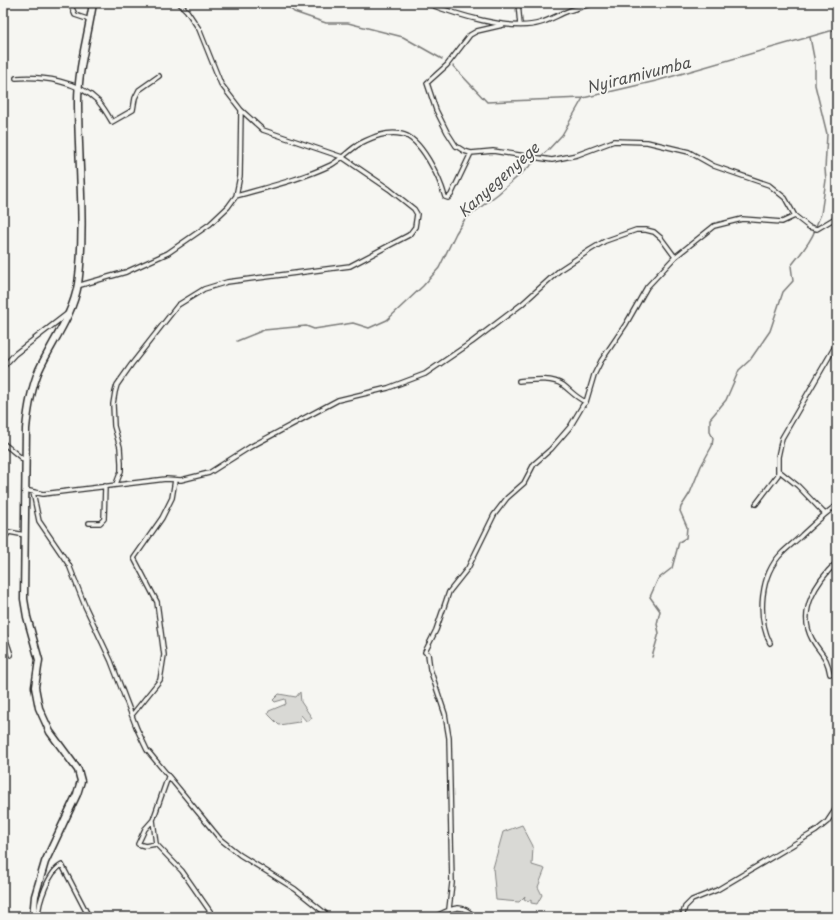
<svg xmlns="http://www.w3.org/2000/svg" width="840" height="920" viewBox="0 0 840 920" font-family="'Playpen Sans',sans-serif">
<style>
.green{fill:#d9d9d5;stroke:#828280}
.lines{fill:none;stroke-linecap:round;stroke-linejoin:round}
.stream{stroke:#7a7a78;stroke-width:1.5}
.street-casing{stroke:#2b2b2b;stroke-width:6}
.highway-casing{stroke:#2b2b2b;stroke-width:9}
.street{stroke:#f6f6f2;stroke-width:3.5}
.highway{stroke:#f6f6f2;stroke-width:6}
.labels{text-anchor:middle;dominant-baseline:central;stroke-width:3.5;stroke-linejoin:round;paint-order:stroke}
.water-label{font-size:15px;font-style:italic;fill:#525251;stroke:#f6f6f2}
</style>
<rect width="100%" height="100%" fill="#f6f6f2"/>
<filter id="ink" filterUnits="userSpaceOnUse"><feTurbulence type="fractalNoise" baseFrequency=".025" numOctaves="2"/><feDisplacementMap in="SourceGraphic" scale="8" xChannelSelector="R" yChannelSelector="G"/><feConvolveMatrix kernelMatrix="1 2 1 2 8 2 1 2 1" color-interpolation-filters="sRGB"/></filter>
<g filter="url(#ink)">
<!-- green -->
<path class="green" d="M300,692L301,702L312,718L307,722L301,715L299,722L279,725L268,714L269,711L286,704L285,699L275,702L273,700L279,694L296,697Z
M522,825L533,846L532,865L545,869L538,887L542,895L537,904L531,903V899L528,901L524,899L525,896L519,902L496,900L493,868L503,832Z"/>
<g class="lines">
<!-- stream -->
<path class="stream" d="M284,3L294,12L326,23H348L403,37L442,59
M810,37L815,63V85L827,134L825,169L826,180L821,214L816,226
M453,66L487,102L583,98L656,81L837,29
M237,341L264,330L306,326L314,329L353,323L369,328L387,320L423,286L439,268L456,233L465,219L498,194L548,150L562,135L583,98
M652,657L659,633L657,624L660,611L650,597L658,579L672,568L679,542L686,538L687,527L680,511L681,507L690,493L701,466L712,446L713,438L710,432V419L726,400L739,370L750,360L770,331L783,292L793,281L791,266C799,255 810,244 815,230"/>
<!-- street casing -->
<g class="street-casing">
<path id="street" d="M70,3L75,15L90,20
M426,3C455,14 510,32 540,23C550,20 558,15 568,11C576,8 586,6 594,3
M518,3L520,25
M503,25L477,31L470,35L447,65L427,83L436,110L447,132L456,146L464,151L471,153L493,151L552,160L577,155L614,141L647,142L689,152L714,166L769,185L785,198L795,216
M16,78C42,76 78,81 98,101C104,108 108,115 112,122L133,110L135,98L139,90L159,76
M236,196C268,187 302,179 331,165C342,159 350,149 361,143C373,137 387,131 401,134C421,137 440,179 445,197L448,198L451,195L471,153
M77,286L126,272L168,253L210,224L228,207L236,196L240,176L241,110L221,84L199,29L187,11L179,3
M3,367L15,354L67,314
M519,381C532,380 552,377 563,385C571,391 576,398 586,402
M3,443L25,461
M116,484L121,471V463L120,447L114,426L113,404L115,392L117,385L131,365L178,305L204,289L227,282L350,266L409,235L415,227L417,214L414,209L389,189L342,157L263,130L241,110
M25,490L43,494L166,479L181,480L209,473L250,447L338,400L388,388L425,374L472,342L522,304L561,269L590,250L605,241L636,230H646L654,232L661,238L675,257
M33,492L39,521L69,565L85,606L111,661L137,729L147,750L220,839L240,855L295,889L330,917
M756,504L778,475V471
M824,513L798,486L778,470V457L782,438L837,343
M89,523H100L104,519L105,486
M3,540L9,532L25,535
M3,631L11,655
M770,643C757,616 760,575 782,553C788,547 796,541 802,535C814,524 824,514 837,505
M830,674C827,655 820,654 812,639C797,611 817,581 837,562
M132,715L160,680L164,655L157,602L134,558L162,518L172,498L175,480
M153,820L156,844L182,871L214,917
M156,844L145,846L138,844L145,829L153,820L168,777
M449,909L452,883L449,738L445,714L430,669L428,654L425,652L436,630L449,592L468,568L494,515L507,498L524,483L534,464L551,449L570,427L583,405L586,402L594,375L601,361L626,324L647,287L675,257L714,226L742,219L782,222L795,216L809,227L817,229L837,217
M38,917C38,903 49,871 62,865L89,917
M434,917C450,910 461,901 474,917
M682,917L685,907L692,900L717,890L816,831L827,822L837,807"/>
</g>
<!-- highway casing -->
<g class="highway-casing">
<path id="highway" d="M33,917L35,896L45,862L77,794L81,781L78,770L50,732L39,708L35,687L39,660L27,617L24,599L26,429C28,408 31,389 39,370C52,342 73,315 78,284C86,227 78,161 78,102C78,68 88,36 93,3"/>
</g>
<!-- street -->
<use href="#street" class="street"/>
<!-- highway -->
<use href="#highway" class="highway"/>
</g>
</g>
<g class="labels">
<!-- water labels -->
<g class="water-label">
<text transform="translate(638 74) rotate(-14)">Nyiramivumba</text>
<text transform="translate(498 179) rotate(-42)">Kanyegenyege</text>
</g>
</g>
<!-- margin -->
<rect width="840" height="920" fill="none" stroke="#f6f6f2" stroke-width="16"/>
<rect x="8" y="8" width="824" height="904" fill="none" stroke="#2b2b2b" stroke-width="1.5" filter="url(#ink)"/>
</svg>
